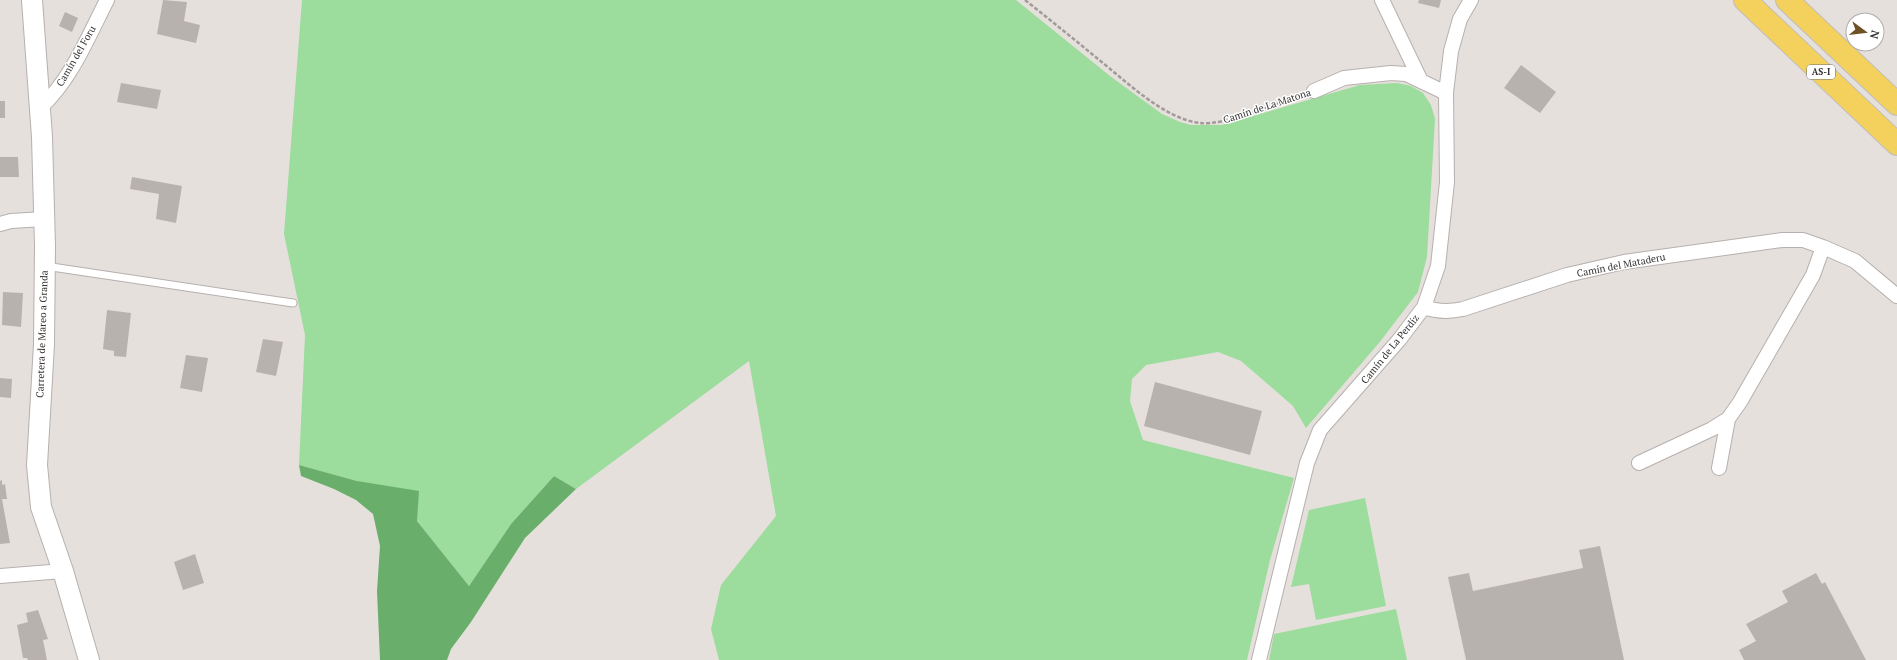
<svg xmlns="http://www.w3.org/2000/svg" width="1897" height="660" viewBox="0 0 1897 660" font-family="'PT Serif',serif">
<style>
.green{fill:#9cdc9d}
.forest{fill:#69af6b}
.building{fill:#b8b2af}
.lines{fill:none;stroke-linecap:round;stroke-linejoin:round}
.lane-casing{stroke:#b6b0ae;stroke-width:9}
.street-casing{stroke:#b6b0ae;stroke-width:16}
.secondary-casing{stroke:#b6b0ae;stroke-width:22}
.highway-casing{stroke:#bfbebd;stroke-width:24}
.path{stroke:#a19c9a;stroke-width:2.5;stroke-dasharray:4 2;stroke-linecap:butt}
.lane{stroke:#fff;stroke-width:7}
.street{stroke:#fff;stroke-width:14}
.secondary{stroke:#fff;stroke-width:20}
.highway{stroke:#f4d05c;stroke-width:22}
.labels{text-anchor:middle;dominant-baseline:central;stroke-width:3;stroke-linejoin:round;paint-order:stroke}
.shield{fill:#fff;stroke:#727070;stroke-width:1}
.shield-label{font-size:9px;font-weight:bold;fill:#363332}
.street-label{font-size:10px;fill:#363332;stroke:#fff}
</style>
<rect width="100%" height="100%" fill="#e6e0dd"/>
<!-- green -->
<path class="green" d="M302,0H1016L1110,76L1162,114L1180,122L1191,125H1222L1360,85L1397,83L1411,86L1423,93L1431,105L1435,119L1427,257L1418,292L1379,343L1306,428L1293,406L1241,361L1218,352L1146,365L1132,379L1130,401L1143,440L1294,478L1270,560L1247,660H719L711,629L721,585L776,516L749,361L576,489L554,476L511,524L469,586L417,521L357,481L299,465L305,335L284,234Z
M1365,498L1386,606L1316,620L1309,584L1291,587L1309,510Z
M1396,609L1407,660H1269L1274,634Z"/>
<!-- forest -->
<path class="forest" d="M299,465L357,481L419,491L417,521L469,586L511,524L554,476L576,489L525,538L471,622L451,649L447,660H380L377,591L380,546L373,514L356,500L334,489L301,476Z"/>
<!-- building -->
<path class="building" d="M163,0L187,2L184,21L200,25L196,43L157,34Z
M1419,0H1441L1439,8L1418,3Z
M65,12L78,18L72,32L59,26Z
M1521,65L1556,92L1540,113L1504,88Z
M121,83L161,90L157,109L117,102Z
M0,101H5V118H0Z
M0,157H18L19,177H0Z
M132,177L182,186L176,223L156,219L159,194L130,189Z
M3,292L23,293L21,327L2,325Z
M107,310L131,313L126,357L114,356V351L103,349Z
M263,339L283,342L276,376L256,372Z
M186,355L208,358L202,392L180,388Z
M0,378L12,379L11,398L0,397Z
M1155,382L1262,411L1250,455L1144,426Z
M2,480V485L5,484L7,499H2L10,543L0,544V481Z
M1600,546L1624,660H1466L1448,577L1469,573L1473,591L1583,568L1579,550Z
M195,554L204,583L183,590L174,562Z
M1816,573L1822,584L1825,582L1866,660H1744L1739,650L1756,641L1746,624L1788,602L1782,591Z
M38,610L48,639L43,640L47,660H28L27,658H23L17,625L28,622L26,613Z"/>
<g class="lines">
<!-- lane casing -->
<g class="lane-casing">
<path id="lane" d="M45,266L293,303"/>
</g>
<!-- street casing -->
<g class="street-casing">
<path id="street" d="M1382,0L1420,79
M1314,91L1344,78L1391,73L1406,74L1446,93
M40,108C71,80 88,37 107,0
M0,224L11,221L44,219
M1823,247L1855,261L1897,296
M1424,307C1437,312 1449,312 1463,309L1567,275L1624,262L1782,240H1803L1823,247L1813,275L1740,402L1728,419L1712,429L1639,463
M1719,468L1728,419
M0,576L63,571
M1259,660L1307,463L1320,430L1399,340L1424,307L1438,266L1447,182L1446,93L1451,51L1460,19L1471,0"/>
</g>
<!-- secondary casing -->
<g class="secondary-casing">
<path id="secondary" d="M32,0L42,137L45,246L44,344L37,465L41,507L63,571L89,660"/>
</g>
<!-- highway casing -->
<g class="highway-casing">
<path id="highway" d="M1745,0L1897,144
M1787,0L1897,104"/>
</g>
<!-- path -->
<path class="path" d="M1025,0C1050,20 1074,39 1098,59C1126,81 1164,119 1200,123C1225,126 1277,103 1302,95"/>
<!-- lane -->
<use href="#lane" class="lane"/>
<!-- street -->
<use href="#street" class="street"/>
<!-- secondary -->
<use href="#secondary" class="secondary"/>
<!-- highway -->
<use href="#highway" class="highway"/>
</g>
<g class="labels">
<!-- shield labels -->
<rect class="shield" x="1807" y="65" width="28" height="14" rx="3"/>
<g class="shield-label">
<text x="1821" y="72">AS-I</text>
</g>
<!-- street labels -->
<g class="street-label">
<text transform="translate(76 56) rotate(-60)">Camín del Foru</text>
<text transform="translate(1267 106) rotate(-18)">Camín de La Matona</text>
<text transform="translate(1621 265) rotate(-11)">Camín del Mataderu</text>
<text transform="translate(42 334) rotate(-88)">Carretera de Mareo a Granda</text>
<text transform="translate(1390 349) rotate(-51)">Camín de La Perdiz</text>
</g>
</g>
<!-- north arrow -->
<g transform="translate(1865 32) rotate(105)"><circle r="19" fill="#ffffff" stroke="#afadad"/>
<path d="M0-3L7 15L0 10L-7 15Z" fill="#6e5124"/>
<text y="-6" font-size="11" font-weight="bold" text-anchor="middle" fill="#363332">N</text>
</g>
</svg>
